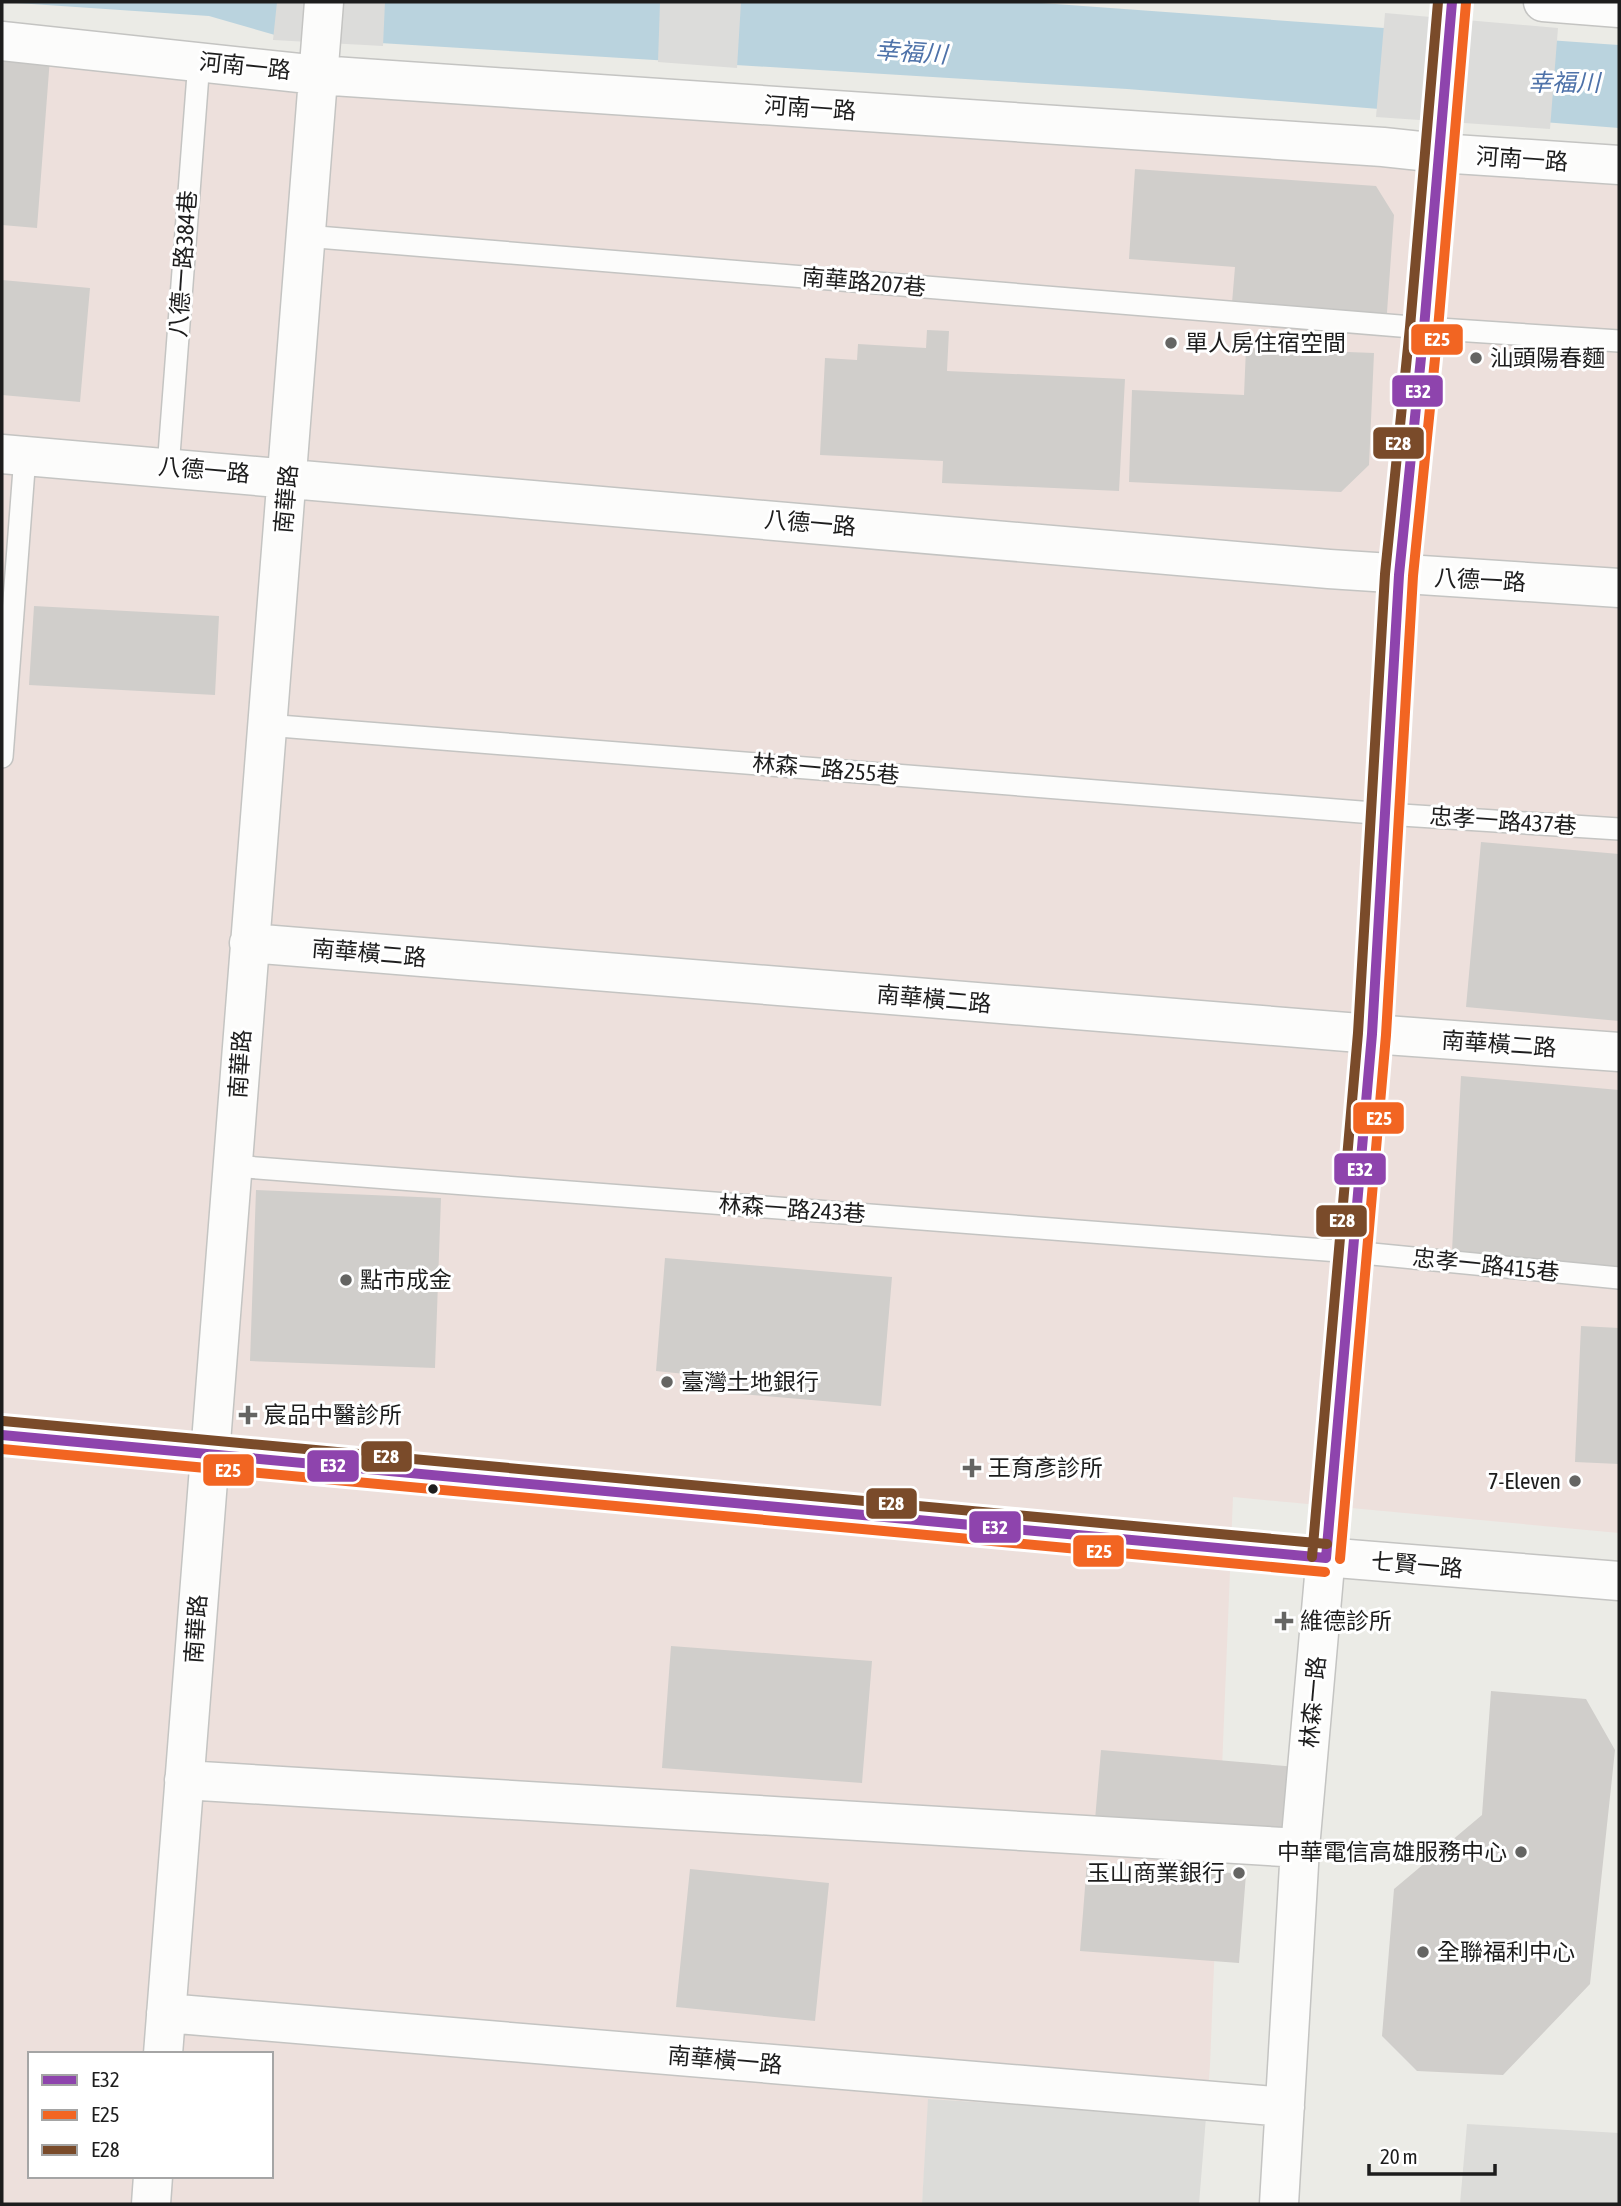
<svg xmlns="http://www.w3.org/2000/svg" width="1621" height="2206" viewBox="0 0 1621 2206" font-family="'Asap Condensed','Noto Sans TC',sans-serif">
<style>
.commercial{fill:#ede0dc;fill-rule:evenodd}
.parking{fill:#dcdcd9}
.water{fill:#bad3de}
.pier{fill:#dcdcda}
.building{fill:#d0cecb}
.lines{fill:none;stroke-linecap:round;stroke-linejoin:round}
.service-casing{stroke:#c4c4c2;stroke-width:24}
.minor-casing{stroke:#c4c4c2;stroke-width:41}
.tertiary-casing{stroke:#c4c4c2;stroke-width:41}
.service{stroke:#fcfcfb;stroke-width:21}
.minor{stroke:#fcfcfb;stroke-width:38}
.tertiary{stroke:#fcfcfb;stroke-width:38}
.bus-1-casing{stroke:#fff;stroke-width:16}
.bus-2-casing{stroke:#fff;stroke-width:16}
.bus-3-casing{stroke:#fff;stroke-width:16}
.bus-1{stroke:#8e44ad;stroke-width:10}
.bus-2{stroke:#f26522;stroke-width:10}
.bus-3{stroke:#7a4b2a;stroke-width:10}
.poi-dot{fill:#656563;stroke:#fff;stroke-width:2.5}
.bus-dot{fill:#1d1d1d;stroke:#fff;stroke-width:2.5}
.labels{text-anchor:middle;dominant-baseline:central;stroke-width:6;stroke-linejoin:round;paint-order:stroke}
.street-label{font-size:23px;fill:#1d1d1d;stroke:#fff}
.poi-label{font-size:23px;fill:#1d1d1d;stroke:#fff;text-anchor:start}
.water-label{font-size:24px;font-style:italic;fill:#4e72a9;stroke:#fff}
.line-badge{stroke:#fff;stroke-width:2.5}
.badge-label{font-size:19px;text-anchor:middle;font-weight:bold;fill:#fff}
</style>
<rect width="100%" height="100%" fill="#ebebe6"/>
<!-- commercial -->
<path class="commercial" d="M2,44L1619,176V1533L1233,1497L1210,2065L1206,2117L929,2099L922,2204H2ZM30,2054H271V2176H30Z"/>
<!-- parking -->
<path class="parking" d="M928,2099L1206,2117L1199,2204H922Z
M1467,2124L1619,2133V2204H1460Z"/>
<!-- water -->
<path class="water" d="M2,2H1028L1604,44L1619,45V128L1127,89L282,37L209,16Z"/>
<!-- pier -->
<path class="pier" d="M277,2H385L383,46L273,40Z
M660,2H741L737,68L658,62Z
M1385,13L1558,28L1550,129L1376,117Z"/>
<!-- building -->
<path class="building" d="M2,54L50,58L37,228L2,225Z
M1135,169L1376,186L1394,215L1386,326L1231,315L1235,267L1129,259Z
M2,280L90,288L80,402L2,395Z
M927,330L949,331L947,371L1125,379L1119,491L942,483L943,461L820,455L825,358L857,360L858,344L926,348Z
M1246,348L1374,353L1369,465L1341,492L1129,482L1132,390L1244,395Z
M34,606L219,616L215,695L29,685Z
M1481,842L1619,854V1021L1466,1007Z
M1461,1076L1619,1090V1270L1452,1251Z
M256,1190L441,1198L435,1368L250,1361Z
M665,1258L892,1277L881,1406L684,1389L685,1374L656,1371Z
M1581,1326L1619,1328V1464L1575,1462Z
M671,1646L872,1661L862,1783L662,1768Z
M1491,1691L1586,1699L1615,1750L1590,1984L1503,2075L1417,2071L1382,2036L1394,1889L1482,1815Z
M1101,1750L1297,1767L1291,1836L1095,1820Z
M1087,1862L1246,1874L1239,1963L1080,1951Z
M690,1869L829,1883L815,2021L676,2007Z"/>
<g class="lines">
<!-- service casing -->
<g class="service-casing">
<path id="service" d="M305,236L1424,328L1619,341
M168,468L199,61
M266,725L1386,814L1619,829
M2,757L25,456
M232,1166L1352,1252L1619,1278"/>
</g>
<!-- minor casing -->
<g class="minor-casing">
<path id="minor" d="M1543,2L1619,8
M2,41L318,75L1383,147L1439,153L1619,165
M2,454L1329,569L1619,588
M249,943L1372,1034L1619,1052
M184,1780L1300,1848
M166,2013L1285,2107
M163,2054L324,2
M151,2204L153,2176
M1279,2204L1300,1848L1372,1034L1399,575L1424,328L1452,2"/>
</g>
<!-- tertiary casing -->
<g class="tertiary-casing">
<path id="tertiary" d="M2,1435L1238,1550L1619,1581"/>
</g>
<!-- service -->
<use href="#service" class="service"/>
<!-- minor -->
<use href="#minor" class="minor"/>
<!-- tertiary -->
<use href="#tertiary" class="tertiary"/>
<!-- bus-1 casing -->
<g class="bus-1-casing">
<path id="bus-1" d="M2,1435L1326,1558
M1326,1558L1372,1034L1399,575L1424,328L1452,2"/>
</g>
<!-- bus-2 casing -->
<g class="bus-2-casing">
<path id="bus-2" d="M2,1449L1325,1572
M1340,1559L1386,1035L1413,576L1438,329L1466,3"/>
</g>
<!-- bus-3 casing -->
<g class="bus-3-casing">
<path id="bus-3" d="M3,1421L1327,1544
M1312,1557L1358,1033L1385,574L1410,327L1438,2"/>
</g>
<!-- bus-1 -->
<use href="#bus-1" class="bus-1"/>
<!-- bus-2 -->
<use href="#bus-2" class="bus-2"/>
<!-- bus-3 -->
<use href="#bus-3" class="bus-3"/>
</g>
<!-- markers -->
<g class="poi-dot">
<circle cx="1171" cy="343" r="7"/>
<circle cx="1476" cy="358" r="7"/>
<circle cx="346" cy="1280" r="7"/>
<circle cx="667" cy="1382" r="7"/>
<path d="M244.5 1404.5h7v7h7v7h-7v7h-7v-7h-7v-7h7z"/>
<path d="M968.5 1457.5h7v7h7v7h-7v7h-7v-7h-7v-7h7z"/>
<circle cx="1575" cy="1481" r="7"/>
<path d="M1280.5 1610.5h7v7h7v7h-7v7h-7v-7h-7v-7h7z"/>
<circle cx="1521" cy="1852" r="7"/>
<circle cx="1239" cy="1873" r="7"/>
<circle cx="1423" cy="1952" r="7"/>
</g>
<circle class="bus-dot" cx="433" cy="1489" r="6"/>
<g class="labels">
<!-- street labels -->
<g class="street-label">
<text transform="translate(245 66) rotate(6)">河南一路</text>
<text transform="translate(810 108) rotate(4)">河南一路</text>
<text transform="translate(1522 159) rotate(4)">河南一路</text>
<text transform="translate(183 264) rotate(-86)">八德一路384巷</text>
<text transform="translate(864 282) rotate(5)">南華路207巷</text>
<text transform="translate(204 470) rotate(5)">八德一路</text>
<text transform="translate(286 499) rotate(-85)">南華路</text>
<text transform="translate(810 523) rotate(5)">八德一路</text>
<text transform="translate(1480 580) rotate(3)">八德一路</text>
<text transform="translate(826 769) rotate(5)">林森一路255巷</text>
<text transform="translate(1503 821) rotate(4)">忠孝一路437巷</text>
<text transform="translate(369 953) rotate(5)">南華橫二路</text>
<text transform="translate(934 999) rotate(5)">南華橫二路</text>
<text transform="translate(1499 1044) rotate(4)">南華橫二路</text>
<text transform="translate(240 1064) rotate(-86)">南華路</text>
<text transform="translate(792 1209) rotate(4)">林森一路243巷</text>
<text transform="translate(1486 1265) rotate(6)">忠孝一路415巷</text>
<text transform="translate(1417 1565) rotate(5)">七賢一路</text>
<text transform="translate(196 1629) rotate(-86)">南華路</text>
<text transform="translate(1313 1702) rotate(-85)">林森一路</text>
<text transform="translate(725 2060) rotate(5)">南華橫一路</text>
</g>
<!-- poi labels -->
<g class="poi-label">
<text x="1185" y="343">單人房住宿空間</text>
<text x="1490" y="358">汕頭陽春麵</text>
<text x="360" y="1280">點市成金</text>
<text x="681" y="1382">臺灣土地銀行</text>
<text x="264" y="1415">宸品中醫診所</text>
<text x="988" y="1468">王育彥診所</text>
<text x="1561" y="1481" text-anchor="end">7-Eleven</text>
<text x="1300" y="1621">維德診所</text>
<text x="1507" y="1852" text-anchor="end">中華電信高雄服務中心</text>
<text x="1225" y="1873" text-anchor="end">玉山商業銀行</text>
<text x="1437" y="1952">全聯福利中心</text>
</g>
<!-- water labels -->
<g class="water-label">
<text transform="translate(911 52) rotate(4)">幸福川</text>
<text x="1564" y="82">幸福川</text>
</g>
</g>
<g class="line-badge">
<rect x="1410" y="323" width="54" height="33" rx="7" fill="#f26522"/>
<rect x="1391" y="374" width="53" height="34" rx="7" fill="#8e44ad"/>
<rect x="1372" y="426" width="53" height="34" rx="7" fill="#7a4b2a"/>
<rect x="1352" y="1101" width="53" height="34" rx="7" fill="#f26522"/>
<rect x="1333" y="1152" width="54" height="34" rx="7" fill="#8e44ad"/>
<rect x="1315" y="1204" width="53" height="34" rx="7" fill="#7a4b2a"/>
<rect x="360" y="1440" width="53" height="33" rx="7" fill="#7a4b2a"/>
<rect x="306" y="1449" width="54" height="34" rx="7" fill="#8e44ad"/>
<rect x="202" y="1453" width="53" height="34" rx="7" fill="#f26522"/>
<rect x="865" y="1487" width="53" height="33" rx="7" fill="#7a4b2a"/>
<rect x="968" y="1510" width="54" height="34" rx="7" fill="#8e44ad"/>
<rect x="1072" y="1534" width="53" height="34" rx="7" fill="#f26522"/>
</g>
<g class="badge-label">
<text x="1437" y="346">E25</text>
<text x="1418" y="398">E32</text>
<text x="1398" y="450">E28</text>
<text x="1379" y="1125">E25</text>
<text x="1360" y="1176">E32</text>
<text x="1342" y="1227">E28</text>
<text x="386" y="1463">E28</text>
<text x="333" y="1472">E32</text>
<text x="228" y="1477">E25</text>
<text x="891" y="1510">E28</text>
<text x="995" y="1534">E32</text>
<text x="1099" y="1558">E25</text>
</g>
<!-- border -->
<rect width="1621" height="2206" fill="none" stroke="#1d1d1d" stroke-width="7"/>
<!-- legend -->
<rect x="28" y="2052" width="245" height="126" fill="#ffffff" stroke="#a5a5a5" stroke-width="2"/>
<rect x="42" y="2075" width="35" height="10" fill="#8e44ad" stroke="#a5a5a5" stroke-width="2"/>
<text x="91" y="2087" font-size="21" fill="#1d1d1d">E32</text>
<rect x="42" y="2110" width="35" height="10" fill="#f26522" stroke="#a5a5a5" stroke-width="2"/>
<text x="91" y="2122" font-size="21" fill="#1d1d1d">E25</text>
<rect x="42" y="2145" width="35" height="10" fill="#7a4b2a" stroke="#a5a5a5" stroke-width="2"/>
<text x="91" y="2157" font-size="21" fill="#1d1d1d">E28</text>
<!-- scale -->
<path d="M1369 2164v10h126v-10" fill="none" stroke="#1d1d1d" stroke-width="3.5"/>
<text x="1380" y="2164" font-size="21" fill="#1d1d1d" stroke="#ffffff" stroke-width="5" paint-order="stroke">20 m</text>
</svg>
